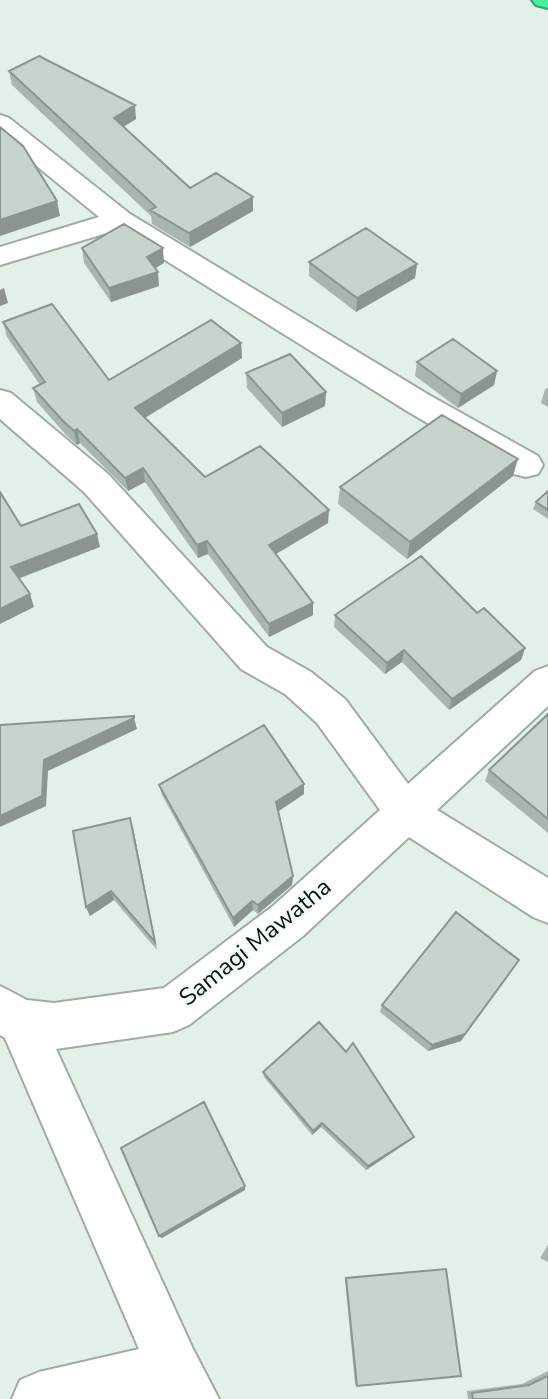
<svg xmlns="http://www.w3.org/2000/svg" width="548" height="1399" viewBox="0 0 548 1399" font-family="'Nunito Sans',sans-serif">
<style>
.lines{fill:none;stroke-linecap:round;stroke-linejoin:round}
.street-casing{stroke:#9faba3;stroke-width:4}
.highway-casing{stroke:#35a16e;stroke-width:4}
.street{fill:#fff;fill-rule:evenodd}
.highway{fill:#4befa2;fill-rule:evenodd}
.wall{fill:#abb5af}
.shaded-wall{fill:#8b948e}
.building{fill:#c7d3cb;stroke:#8b948e;stroke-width:2}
.labels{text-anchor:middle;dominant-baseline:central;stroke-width:5;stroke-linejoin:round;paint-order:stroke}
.street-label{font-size:24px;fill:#0c100e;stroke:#f1fdf5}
</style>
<rect width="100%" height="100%" fill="#e3f0e8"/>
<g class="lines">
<!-- street casing -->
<g class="street-casing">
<path id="street" d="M0,115L9,118L130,214L429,395L538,456L543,465L538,474L526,477L514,474L407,411L117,230L0,265V247L99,217L0,136Z
M0,390L11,393L108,474L267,647L311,672L345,699L408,784L535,671L548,666V706L437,810L548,878V923L533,917L409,837L303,936L189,1025L173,1032L56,1049L193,1349L219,1399H12L20,1380L39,1372L139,1349L5,1038L0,1035V986L27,1000L54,1003L164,988L273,906L380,810L317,723L285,694L241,669L84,492L0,419Z"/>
</g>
<!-- highway casing -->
<g class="highway-casing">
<path id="highway" d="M532,0H548V8L536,5Z"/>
</g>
<!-- street -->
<use href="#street" class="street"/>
<!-- highway -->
<use href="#highway" class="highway"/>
</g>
<!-- wall -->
<path class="wall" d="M9,71L136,119L123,127L190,188L253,197V211L190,247L152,224L151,216L12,85Z
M82,248L164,263L155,268L159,286L111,302L84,263Z
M309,262L417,264L415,278L356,312L309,276Z
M3,322L109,380L241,343L242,358L145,418L205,477L328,523L276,554L313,615L269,637L208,554L198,558L145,482L128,491L80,443L77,445L66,435L37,402L33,388L40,385L7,337Z
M417,362L497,371L494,385L458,408L415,376Z
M246,373L326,392L325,406L282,427L247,388Z
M548,388V407L541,403L545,389Z
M513,476L407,559L338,504L340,487Z
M548,491V519L533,509L536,502Z
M477,613L525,648L521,660L449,710L402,662L385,674L334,627L335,615Z
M548,714V833L485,781L489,770Z
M159,785L304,794L278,811L293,876L292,885L258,914L253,910L234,927L162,795Z
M133,828L157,950L114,900L90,916L86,907Z
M382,1005L461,1041L428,1051L380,1012Z
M263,1072L414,1137L411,1140L366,1170L321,1127L312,1135L264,1077Z
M548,1245V1262L540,1258Z
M346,1278L357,1386L355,1384L345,1279Z
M548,1371V1399H468L467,1391L522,1384Z"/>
<!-- shaded-wall -->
<path class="shaded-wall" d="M135,105L136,119L115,132L114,118Z
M253,197V211L190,247L189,233Z
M57,201L60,216L0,236V220Z
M163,248L164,263L149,272L147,257Z
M417,264L415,278L356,312L357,298Z
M158,272L159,286L111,302L109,288Z
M4,288L8,303L0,306V290Z
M241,343L242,358L138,422L135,408Z
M497,371L494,385L458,408L461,394Z
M326,392L325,406L282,427V413Z
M77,429L80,443L77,445L74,431Z
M518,459L513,476L407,559L410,542Z
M143,468L145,482L128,491L125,478Z
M329,510L328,523L269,558V545Z
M97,534L100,547L15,580L11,567Z
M207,541L208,554L198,558L197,545Z
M30,594L34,607L0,624V609Z
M313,603V615L269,637V624Z
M525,648L521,660L449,710L452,699Z
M404,650L402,662L385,674L387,663Z
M134,718L137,729L48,771L46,806L0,827V816L44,760Z
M304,784V794L276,813V802Z
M130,818L133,828L157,950L155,942Z
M293,876L292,885L258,914V905Z
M111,891L114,900L90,916L86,907Z
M252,901L253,910L234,927L233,918Z
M514,968L461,1041L428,1051L432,1045Z
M322,1123L321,1127L312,1135L313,1131Z
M414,1137L411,1140L366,1170L368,1166Z
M245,1186V1190L162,1238L159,1236Z"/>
<!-- building -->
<path class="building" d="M39,56L135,105L114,118L190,188L216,173L253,197L189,233L150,210L156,207L9,71Z
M0,127L23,146L57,201L0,220Z
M124,224L163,248L147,257L158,272L109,288L82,248Z
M366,228L417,264L357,298L309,262Z
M52,304L109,380L211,320L241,343L135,408L205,477L260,446L329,510L269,545L313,603L269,624L207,541L197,545L143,468L125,478L77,429L74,431L63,421L33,388L45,382L3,322Z
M453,339L497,371L461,394L417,362Z
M290,354L326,392L282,413L246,373Z
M442,415L518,459L410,542L340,487Z
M548,491V510L536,502Z
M0,492L21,526L79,504L97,534L11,567L30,594L0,609Z
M421,556L477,613L484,608L525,648L452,699L404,650L387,663L335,615Z
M548,714V819L489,770Z
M134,716V718L44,760L42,796L0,816V725Z
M264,725L304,784L276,802L293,876L258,905L252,901L233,918L159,785Z
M130,818L155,942L111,891L86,907L73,831Z
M456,912L519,960L465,1034L432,1045L382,1005Z
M319,1022L346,1052L353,1043L414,1137L368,1166L322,1123L313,1131L263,1072Z
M204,1102L245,1186L159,1236L121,1148Z
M446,1269L461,1376L357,1386L346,1278Z
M548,1376V1399H473L472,1393L529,1385Z"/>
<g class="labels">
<!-- street labels -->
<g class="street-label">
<text transform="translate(255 942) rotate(-39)">Samagi Mawatha</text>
</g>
</g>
</svg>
